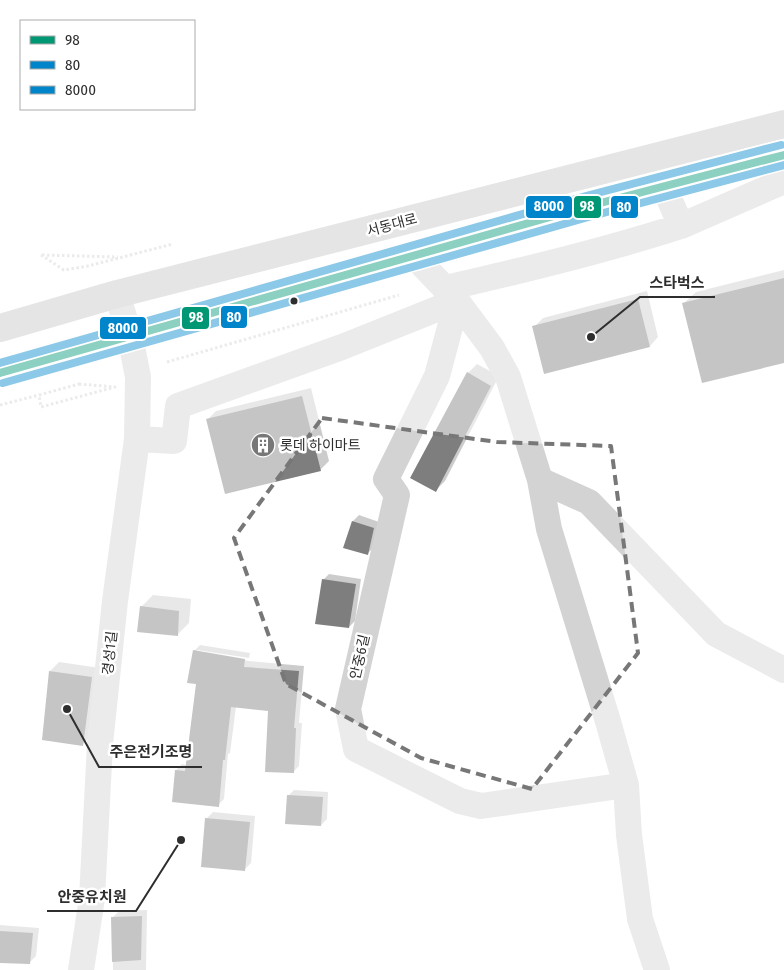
<svg xmlns="http://www.w3.org/2000/svg" width="784" height="970" viewBox="0 0 784 970" font-family="'Fira Sans Condensed','Noto Sans KR',sans-serif">
<style>
.shadow{fill:#0003}
.building{fill:#7e7e7e}
.lines{fill:none;stroke-linecap:round;stroke-linejoin:round}
.path{stroke:#d3d3d3;stroke-width:3;stroke-dasharray:2.5 2.5;stroke-linecap:butt}
.minor{stroke:#d3d3d3;stroke-width:26}
.major{stroke:#c6c6c6;stroke-width:28}
.bus-1-casing{stroke:#fff;stroke-width:11}
.bus-2-casing{stroke:#fff;stroke-width:11}
.bus-3-casing{stroke:#fff;stroke-width:11}
.bus-1{stroke:#009775;stroke-width:8}
.bus-2{stroke:#0085ca;stroke-width:8}
.bus-3{stroke:#0085ca;stroke-width:8}
.marked{fill:none;stroke:#777;stroke-width:4;stroke-dasharray:10 6;stroke-linejoin:round}
.bus-dot{fill:#2e2e2e;stroke:#fff;stroke-width:2}
.labels{text-anchor:middle;dominant-baseline:central;stroke-width:5;stroke-linejoin:round;paint-order:stroke}
.street-label{font-size:14px;fill:#2e2e2e;stroke:#fff}
.poi-label{font-size:14px;fill:#2e2e2e;stroke:#fff;text-anchor:start}
.leader{fill:none;stroke:#2e2e2e;stroke-width:2}
.callout-dot{fill:#2e2e2e;stroke:#fff;stroke-width:2}
.callout-label{font-size:15px;text-anchor:middle;font-weight:bold;fill:#2e2e2e;stroke:#fff;stroke-width:5;stroke-linejoin:round;paint-order:stroke}
.line-badge{stroke:#fff;stroke-width:2}
.badge-label{font-size:14px;text-anchor:middle;font-weight:bold;fill:#fff}
</style>
<rect width="100%" height="100%" fill="#fff"/>
<!-- shadow -->
<path class="shadow" d="M784,270V362L684,303L696,292Z
M647,291L658,337L650,346L534,327L543,318Z
M477,364L499,376L445,481L436,490L468,373Z
M311,388L329,461L320,470L207,420L216,411Z
M359,515L379,522L374,547L368,553L353,521Z
M329,574L361,579L355,621L349,627L323,580Z
M153,595L191,599L189,623L177,635L141,607Z
M200,645L250,653L249,658L197,650V652L249,661L304,666L299,723H302L299,766L293,772L270,709L236,707L230,753L228,754L224,799L218,805L176,770L182,764L187,765L197,683L194,651Z
M59,662L100,668L92,735L83,744L50,671Z
M294,790L328,792L327,819L321,825L288,796Z
M213,812L255,816L251,863L245,869L207,818Z
M147,910L146,970H113V917L119,911Z
M0,925L39,928L36,956L30,962H0Z"/>
<!-- building -->
<path class="building" d="M784,278V363L702,383L682,303Z
M638,299L650,347L544,374L532,326Z
M467,372L491,386L436,492L410,478Z
M302,396L321,471L225,494L206,419Z
M352,521L374,528L368,555L343,548Z
M322,579L356,584L349,628L315,624Z
M140,606L179,611L178,636L137,632Z
M193,650L245,659L244,667L299,671L294,728H296L294,773L265,772L268,711L231,707L225,760H223L219,807L172,802L175,770L185,771L196,684L187,683Z
M49,671L92,677L83,746L42,740Z
M287,795L323,797L321,826L285,824Z
M205,818L250,822L245,871L201,867Z
M142,916L141,960L112,962L111,917Z
M0,931L33,933L30,964L0,963Z"/>
<g class="lines">
<!-- path -->
<path class="path" d="M41,255L64,270L88,266L173,244
M42,255L118,257
M167,362L399,295
M79,384L115,387L41,407L39,395Z
M0,405L39,395"/>
<!-- minor -->
<path class="minor" d="M664,187L681,226L784,181
M413,255L457,301L492,348L508,377L540,480L549,529L607,718L626,785L629,835L640,919L657,970
M446,288C525,270 604,251 681,226
M457,301L437,376L386,479L397,495L348,709L356,749L460,801L481,806L626,785
M137,439L174,441L178,406L342,347L457,301
M540,480L589,502L716,634L784,670
M81,970L92,898L100,744L115,601L137,439L138,377L130,336L117,294"/>
<!-- major -->
<path class="major" d="M0,328L117,294L784,124
M0,373L413,255L589,206L784,155"/>
<!-- bus-1 casing -->
<g class="bus-1-casing">
<path id="bus-1" d="M0,373L589,206L784,155"/>
</g>
<!-- bus-2 casing -->
<g class="bus-2-casing">
<path id="bus-2" d="M3,383L592,216L784,165"/>
</g>
<!-- bus-3 casing -->
<g class="bus-3-casing">
<path id="bus-3" d="M0,363L586,196L781,145"/>
</g>
<!-- bus-1 -->
<use href="#bus-1" class="bus-1"/>
<!-- bus-2 -->
<use href="#bus-2" class="bus-2"/>
<!-- bus-3 -->
<use href="#bus-3" class="bus-3"/>
</g>
<!-- marked area -->
<path d="M0 0H784V970H0ZM322,418L497,442L611,446L638,653L532,789L421,758L286,684L234,538Z" fill="#fff" fill-opacity=".55" fill-rule="evenodd"/>
<path class="marked" d="M322,418L497,442L611,446L638,653L532,789L421,758L286,684L234,538Z"/>
<!-- icons -->
<defs>
<g id="building-disc" transform="scale(1.25)"><circle r="9.5" fill="#777" stroke="#fff"/><path d="M-4-6H4V6H1V3H-1V6H-4ZM-2.5-4.3h1.7v1.8h-1.7ZM.8-4.3h1.7v1.8H.8ZM-2.5-1h1.7V.8h-1.7ZM.8-1h1.7V.8H.8Z" fill="#fff"/></g>
</defs>
<g fill-rule="evenodd">
<use href="#building-disc" x="263" y="445"/>
</g>
<!-- markers -->
<circle class="bus-dot" cx="294" cy="301" r="4.5"/>
<g class="labels">
<!-- street labels -->
<g class="street-label">
<text transform="translate(392 225) rotate(-15)">서동대로</text>
<text transform="translate(110 653) rotate(-84)">경성1길</text>
<text transform="translate(360 657) rotate(-77)">안중6길</text>
</g>
<!-- poi labels -->
<g class="poi-label">
<text x="280" y="445">롯데 하이마트</text>
</g>
</g>
<!-- callouts -->
<path class="leader" d="M591 337L640 297H715M67 709L99 767H202M181 840L136 911H47"/>
<g class="callout-dot">
<circle cx="591" cy="337" r="5"/>
<circle cx="67" cy="709" r="5"/>
<circle cx="181" cy="840" r="5"/>
</g>
<g class="callout-label">
<text x="677" y="288">스타벅스</text>
<text x="151" y="757">주은전기조명</text>
<text x="92" y="902">안중유치원</text>
</g>
<g class="line-badge">
<rect x="573" y="195" width="29" height="24" rx="5" fill="#009775"/>
<rect x="525" y="195" width="48" height="24" rx="5" fill="#0085ca"/>
<rect x="610" y="195" width="29" height="24" rx="5" fill="#0085ca"/>
<rect x="220" y="305" width="28" height="24" rx="5" fill="#0085ca"/>
<rect x="181" y="306" width="29" height="24" rx="5" fill="#009775"/>
<rect x="99" y="316" width="48" height="24" rx="5" fill="#0085ca"/>
</g>
<g class="badge-label">
<text x="587" y="211">98</text>
<text x="549" y="211">8000</text>
<text x="624" y="212">80</text>
<text x="234" y="322">80</text>
<text x="196" y="322">98</text>
<text x="123" y="333">8000</text>
</g>
<!-- legend -->
<rect x="20" y="20" width="175" height="90" fill="#ffffff" stroke="#ababab"/>
<rect x="30" y="36" width="25" height="8" fill="#009775" stroke="#ababab"/>
<text x="65" y="45" font-size="15" fill="#2e2e2e">98</text>
<rect x="30" y="61" width="25" height="8" fill="#0085ca" stroke="#ababab"/>
<text x="65" y="70" font-size="15" fill="#2e2e2e">80</text>
<rect x="30" y="86" width="25" height="8" fill="#0085ca" stroke="#ababab"/>
<text x="65" y="95" font-size="15" fill="#2e2e2e">8000</text>
</svg>
